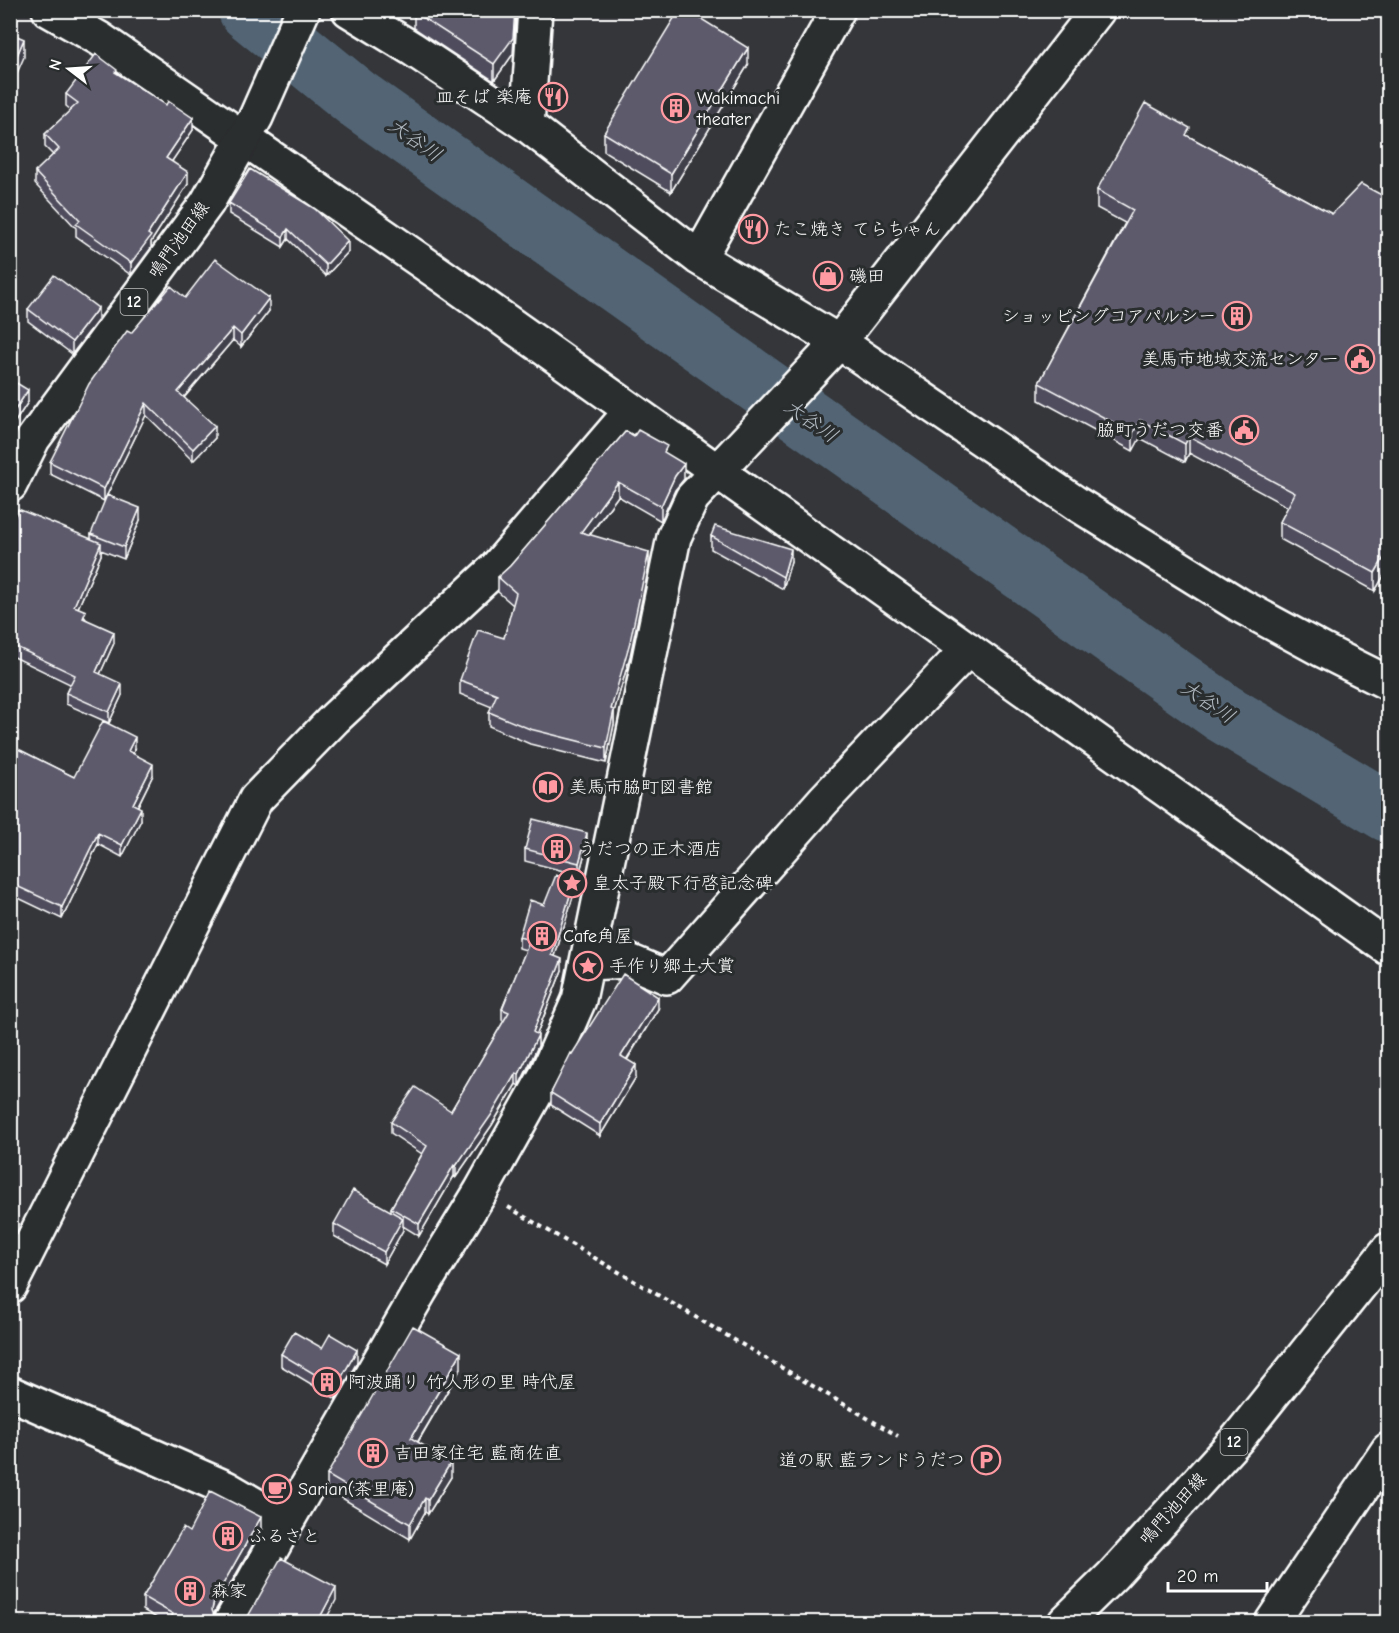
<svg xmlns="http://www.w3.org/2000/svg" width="1399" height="1633" viewBox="0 0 1399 1633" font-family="'Comic Neue','Klee One',sans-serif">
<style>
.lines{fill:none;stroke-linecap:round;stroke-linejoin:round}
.river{stroke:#526575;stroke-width:60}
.minor-casing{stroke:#fff;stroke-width:38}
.major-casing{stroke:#fff;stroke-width:38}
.path{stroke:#fff;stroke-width:4;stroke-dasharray:4.5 4.5;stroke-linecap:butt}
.minor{stroke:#2a2d2e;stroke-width:33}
.major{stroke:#2a2d2e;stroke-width:33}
.wall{fill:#504d5d;stroke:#fff;stroke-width:1.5}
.shaded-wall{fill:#413f4c;stroke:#fff;stroke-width:1.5}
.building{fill:#5d5a6c;stroke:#fff;stroke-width:1.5}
.labels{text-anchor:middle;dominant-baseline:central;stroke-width:6;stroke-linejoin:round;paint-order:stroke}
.shield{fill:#2a2d2e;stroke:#bfc0c0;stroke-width:1.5}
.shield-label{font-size:16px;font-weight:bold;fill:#fff}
.poi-label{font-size:18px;fill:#fff;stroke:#2a2d2e;text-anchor:start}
.street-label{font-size:18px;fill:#fff;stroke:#2a2d2e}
.water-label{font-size:20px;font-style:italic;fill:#b1bac1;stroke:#2a2d2e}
</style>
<rect width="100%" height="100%" fill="#34363a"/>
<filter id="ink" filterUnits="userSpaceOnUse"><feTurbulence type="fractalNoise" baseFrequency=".0167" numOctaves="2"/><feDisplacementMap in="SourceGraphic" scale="12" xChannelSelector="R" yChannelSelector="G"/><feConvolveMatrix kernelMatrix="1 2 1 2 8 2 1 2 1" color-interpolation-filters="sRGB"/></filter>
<g filter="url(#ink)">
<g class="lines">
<!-- river -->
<path class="river" d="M248,10L356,98L1223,713L1388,812"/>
<!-- minor casing -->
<g class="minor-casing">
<path id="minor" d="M49,10L100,39L444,277L1388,948
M349,10L411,48L527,125L699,258L839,342L1077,504L1241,606L1322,650L1388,683
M527,125L535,10
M699,258L838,10
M587,963L629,961L667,977L824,800L968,649
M10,1286L256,799L335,718L496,568L631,411
M10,1393L226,1488L286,1523
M231,1622L286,1523L420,1291L481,1191L546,1075L579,1000L674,537L692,498L839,342L1098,10
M1272,1622L1388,1450"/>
</g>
<!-- major casing -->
<g class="major-casing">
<path id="major" d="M10,485L33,439L207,203L256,117L303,10
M1065,1622L1113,1575L1238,1438L1388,1250"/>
</g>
<!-- path -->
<path class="path" d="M508,1207L898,1436"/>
<!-- minor -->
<use href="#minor" class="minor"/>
<!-- major -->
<use href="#major" class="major"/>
</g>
<!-- wall -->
<path class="wall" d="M415,10H516L513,54L494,81L414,28V12Z
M748,65L671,192L604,151V133Z
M117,73L193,130L172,161L188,184L151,242V248L131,275L76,236V228L35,184V172L53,155L45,147V134L71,110L66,106V94Z
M1190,137L1332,214L1389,199V567L1375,591L1280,539V522L1288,507L1189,453L1185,462L1140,438L1133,451L1039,400V383L1125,223L1097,208V190Z
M229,203L348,252L326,276L288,239L283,247L229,214Z
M185,298L269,311L241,347L233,340L184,398L215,438L193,461L146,415L104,501L50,474V462L131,333Z
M28,309L98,320L72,354L28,321Z
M10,379L28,402L13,425L10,424Z
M626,431L667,455L684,479L675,490L661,521L618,496L590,535L649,566L630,656L614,712V724L606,763L530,744L489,726V712L492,707L460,694V680L504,638L513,605L498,592V577L510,566Z
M140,520L124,559L101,550V555L78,608L86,619L114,643L100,674L122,695L109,723L66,704V693L70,684L10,655V528L91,539V534Z
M711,536L791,561L783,589L711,549Z
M10,745L74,777L135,749L133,753L153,775L138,806L141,820L122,857L98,844L62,919L10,894Z
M587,845L579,875L525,861V849Z
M574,893L555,956L562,970L537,1034L538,1046L519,1086L516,1084L492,1125L456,1177L454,1176L419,1236L403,1226V1230L384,1264L334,1236V1224L391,1211V1208L422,1154L391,1133V1122L451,1111L504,1021L502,1020V1009L526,950L519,948V937L544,905Z
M658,1009L627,1060L636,1077L600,1136L551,1105V1093L572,1054Z
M322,1348L357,1362L336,1399L281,1366V1354Z
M461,1368L418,1442L451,1477L428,1514L425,1512L410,1539L327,1489V1475Z
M261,1530L214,1613L215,1618L219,1623H165L143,1610V1597L189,1532Z"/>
<!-- shaded-wall -->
<path class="shaded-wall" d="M515,10H516L513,54L494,81V64Z
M24,39V57L10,89V72Z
M748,48V65L671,192V174Z
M193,118V130L166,170V158Z
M188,172V184L151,242V248L131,275V263L148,234Z
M288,229V239L283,247V237Z
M348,241V252L326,276V265Z
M269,298V311L241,347V335Z
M98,308V320L72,354V342Z
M233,328V340L178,404V392Z
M28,390V402L13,425V413Z
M146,403V415L104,501V489Z
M1140,420V438L1133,451V433Z
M215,426V438L193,461V449Z
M1189,436V453L1185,462V444Z
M684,464V479L675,490L661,521V506L675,476Z
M618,482V496L581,546V532Z
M140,508V520L124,559V547Z
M101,543V555L74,617V606Z
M791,549V561L783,589V577Z
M1389,549V567L1375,591V573Z
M649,552V566L630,656L614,712V724L606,763V748L611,709Z
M114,632V643L96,683V672Z
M122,684V695L109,723V712Z
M135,737V749L128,763V751Z
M153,764V775L133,815V804Z
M141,808V820L122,857V845Z
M98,833V844L62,919V907Z
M587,833V845L579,875V863Z
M574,882V893L552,966V955Z
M562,959V970L533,1043V1032Z
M658,997V1009L621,1068V1056Z
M538,1035V1046L519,1086V1074Z
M636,1065V1077L600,1136V1124Z
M516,1073V1084L492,1125L456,1177V1166Z
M454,1165V1176L419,1236V1224Z
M403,1218V1230L384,1264V1252Z
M357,1350V1362L336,1399V1387Z
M461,1353V1368L411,1453V1438Z
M451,1462V1477L428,1514V1500Z
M425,1498V1512L410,1539V1524Z
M261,1517V1530L214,1613L212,1623V1610L214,1600Z
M336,1587V1600L324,1623H317Z"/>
<!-- building -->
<path class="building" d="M415,10H515L513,38L494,64L414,12Z
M679,10H687L748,48L671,174L604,133Z
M10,33L24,39L10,72Z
M96,54L117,70L115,72L166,105L168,101L193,118L166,158L188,172L148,234L151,236L131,263L76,224L80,220L35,172L59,149L45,134L78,103L66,94Z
M1145,103L1190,128L1186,135L1332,214L1361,184L1389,199V549L1375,573L1280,522L1295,493L1189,436L1185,444L1140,420L1133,433L1039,383L1133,210L1097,190Z
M250,169L315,209L348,241L326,265L288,229L283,237L229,203Z
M215,259L269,298L241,335L233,328L178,392L215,426L193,449L146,403L104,489L50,462L89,384L127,331L131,333L171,286L185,298Z
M54,275L98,308L72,342L28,309Z
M10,379L28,390L13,413L10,411Z
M638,430L667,446L664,452L684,464L675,476L661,506L618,482L581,532L649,552L630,642L611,709L614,710L606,748L530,729L489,712L497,694L460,680L478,630L504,638L516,593L498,577L510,566L626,431L634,436Z
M107,495L140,508L124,547L91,534Z
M18,509L101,543L74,606L86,611L83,618L114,632L96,672L122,684L109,712L66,693L75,675L10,644V528Z
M715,526L791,549L783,577L711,536Z
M103,721L135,737L128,751L153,764L133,804L141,808L122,845L98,833L62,907L10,883V745L74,777Z
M533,819L587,833L579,863L525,849Z
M556,875L574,882L552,955L562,959L533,1032L538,1035L519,1074L516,1073L492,1114L456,1166L454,1165L419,1224L391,1208L427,1146L391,1122L415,1087L451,1111L509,1012L502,1009L530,940L519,937L530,900L544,905Z
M623,974L658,997L621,1056L636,1065L600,1124L551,1093L571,1053L572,1054Z
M353,1190L403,1218L384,1252L334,1224Z
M413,1326L461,1353L411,1438L451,1462L428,1500L425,1498L410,1524L327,1475Z
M294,1332L322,1348L330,1334L357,1350L336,1387L281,1354Z
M210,1491L261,1517L214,1600L212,1610L215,1618L219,1623H168L173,1614L143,1597L183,1528L189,1532Z
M281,1558L336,1587L317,1623H243L247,1618Z"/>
</g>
<!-- icons -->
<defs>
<g id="restaurant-ring" transform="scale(1.5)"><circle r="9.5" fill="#2a2d2e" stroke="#ff9aa2" stroke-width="1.5"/><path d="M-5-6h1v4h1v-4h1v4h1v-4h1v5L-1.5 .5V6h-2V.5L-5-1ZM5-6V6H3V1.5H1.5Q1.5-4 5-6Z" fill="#ff9aa2"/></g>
<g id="building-ring" transform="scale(1.5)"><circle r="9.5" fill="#2a2d2e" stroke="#ff9aa2" stroke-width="1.5"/><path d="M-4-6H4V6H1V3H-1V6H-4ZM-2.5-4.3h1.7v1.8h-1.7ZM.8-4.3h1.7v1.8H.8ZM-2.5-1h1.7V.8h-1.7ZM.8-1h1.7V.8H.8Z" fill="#ff9aa2"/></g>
<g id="shop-ring" transform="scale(1.5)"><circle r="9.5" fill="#2a2d2e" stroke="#ff9aa2" stroke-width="1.5"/><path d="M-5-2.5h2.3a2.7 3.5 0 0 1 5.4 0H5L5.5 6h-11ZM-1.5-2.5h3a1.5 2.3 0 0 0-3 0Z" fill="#ff9aa2"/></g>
<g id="civic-ring" transform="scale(1.5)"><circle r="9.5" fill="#2a2d2e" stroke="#ff9aa2" stroke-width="1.5"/><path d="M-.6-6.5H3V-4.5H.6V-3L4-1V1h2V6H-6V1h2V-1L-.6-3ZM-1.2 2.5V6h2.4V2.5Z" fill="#ff9aa2"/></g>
<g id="library-ring" transform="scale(1.5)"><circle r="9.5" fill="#2a2d2e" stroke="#ff9aa2" stroke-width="1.5"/><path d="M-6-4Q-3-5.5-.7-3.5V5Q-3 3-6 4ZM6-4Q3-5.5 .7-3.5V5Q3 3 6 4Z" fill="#ff9aa2"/></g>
<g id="sight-ring" transform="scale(1.5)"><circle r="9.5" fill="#2a2d2e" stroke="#ff9aa2" stroke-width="1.5"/><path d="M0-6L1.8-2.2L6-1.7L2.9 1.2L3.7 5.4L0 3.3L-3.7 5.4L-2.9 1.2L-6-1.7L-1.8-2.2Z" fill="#ff9aa2"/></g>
<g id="parking-ring" transform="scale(1.5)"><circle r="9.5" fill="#2a2d2e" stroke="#ff9aa2" stroke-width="1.5"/><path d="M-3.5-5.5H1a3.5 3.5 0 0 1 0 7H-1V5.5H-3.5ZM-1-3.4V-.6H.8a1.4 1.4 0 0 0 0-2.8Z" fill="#ff9aa2"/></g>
<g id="cafe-ring" transform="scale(1.5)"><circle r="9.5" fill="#2a2d2e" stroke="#ff9aa2" stroke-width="1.5"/><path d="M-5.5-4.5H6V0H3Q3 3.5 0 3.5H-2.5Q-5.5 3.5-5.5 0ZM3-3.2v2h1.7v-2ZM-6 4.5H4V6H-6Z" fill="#ff9aa2"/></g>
</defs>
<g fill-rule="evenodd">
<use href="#restaurant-ring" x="553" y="97"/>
<use href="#building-ring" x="676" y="108"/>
<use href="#restaurant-ring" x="753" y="229"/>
<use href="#shop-ring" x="828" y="276"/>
<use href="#building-ring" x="1237" y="316"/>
<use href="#civic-ring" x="1360" y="359"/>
<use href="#civic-ring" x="1244" y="430"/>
<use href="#library-ring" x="548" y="787"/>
<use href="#building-ring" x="557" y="849"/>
<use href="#sight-ring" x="572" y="883"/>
<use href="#building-ring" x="542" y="936"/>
<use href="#sight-ring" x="588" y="966"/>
<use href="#building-ring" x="327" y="1382"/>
<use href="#building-ring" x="373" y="1453"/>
<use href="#parking-ring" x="986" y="1460"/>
<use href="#cafe-ring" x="277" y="1489"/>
<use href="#building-ring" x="228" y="1536"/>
<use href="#building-ring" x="190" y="1591"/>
</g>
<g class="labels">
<!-- shield labels -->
<g class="shield">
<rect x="120.5" y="289" width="27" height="26" rx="4.5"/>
<rect x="1220.5" y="1429" width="27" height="26" rx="4.5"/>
</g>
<g class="shield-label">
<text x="134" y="302">12</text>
<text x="1234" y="1442">12</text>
</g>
<!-- poi labels -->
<g class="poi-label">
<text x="532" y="97" text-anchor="end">皿そば 楽庵</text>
<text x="697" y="98">Wakimachi<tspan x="697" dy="21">theater</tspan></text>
<text x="774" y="229">たこ焼き てらちゃん</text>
<text x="849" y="276">磯田</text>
<text x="1216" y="316" text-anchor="end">ショッピングコアパルシー</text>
<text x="1339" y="359" text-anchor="end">美馬市地域交流センター</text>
<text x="1223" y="430" text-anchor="end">脇町うだつ交番</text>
<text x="569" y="787">美馬市脇町図書館</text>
<text x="578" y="849">うだつの正木酒店</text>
<text x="593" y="883">皇太子殿下行啓記念碑</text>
<text x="563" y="936">Cafe角屋</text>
<text x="609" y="966">手作り郷土大賞</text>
<text x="348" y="1382">阿波踊り 竹人形の里 時代屋</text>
<text x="394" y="1453">吉田家住宅 藍商佐直</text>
<text x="965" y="1460" text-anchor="end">道の駅 藍ランドうだつ</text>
<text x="298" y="1489">Sarian(茶里庵)</text>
<text x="249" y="1536">ふるさと</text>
<text x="211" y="1591">森家</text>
</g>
<!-- street labels -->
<g class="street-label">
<text transform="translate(179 240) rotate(-54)">鳴門池田線</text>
<text transform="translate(1173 1509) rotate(-48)">鳴門池田線</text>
</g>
<!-- water labels -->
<g class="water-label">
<text transform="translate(415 140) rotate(35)">大谷川</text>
<text transform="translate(811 421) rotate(35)">大谷川</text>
<text transform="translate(1208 702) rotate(34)">大谷川</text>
</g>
</g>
<!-- margin -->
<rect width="1399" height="1633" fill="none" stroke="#2a2d2e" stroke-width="36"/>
<rect x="18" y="18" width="1363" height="1597" fill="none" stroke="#fff" stroke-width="2" filter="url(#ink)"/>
<!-- north arrow -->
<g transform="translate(69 69) rotate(287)" stroke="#2a2d2e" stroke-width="4.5" paint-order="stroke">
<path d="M0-4.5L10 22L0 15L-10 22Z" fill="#ffffff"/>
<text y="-9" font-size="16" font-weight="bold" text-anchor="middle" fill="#ffffff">N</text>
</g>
<!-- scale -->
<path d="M1168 1582v9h99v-9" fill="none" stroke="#ffffff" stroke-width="3"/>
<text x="1177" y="1582" font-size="18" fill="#ffffff" stroke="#2a2d2e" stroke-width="4.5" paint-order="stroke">20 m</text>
</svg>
